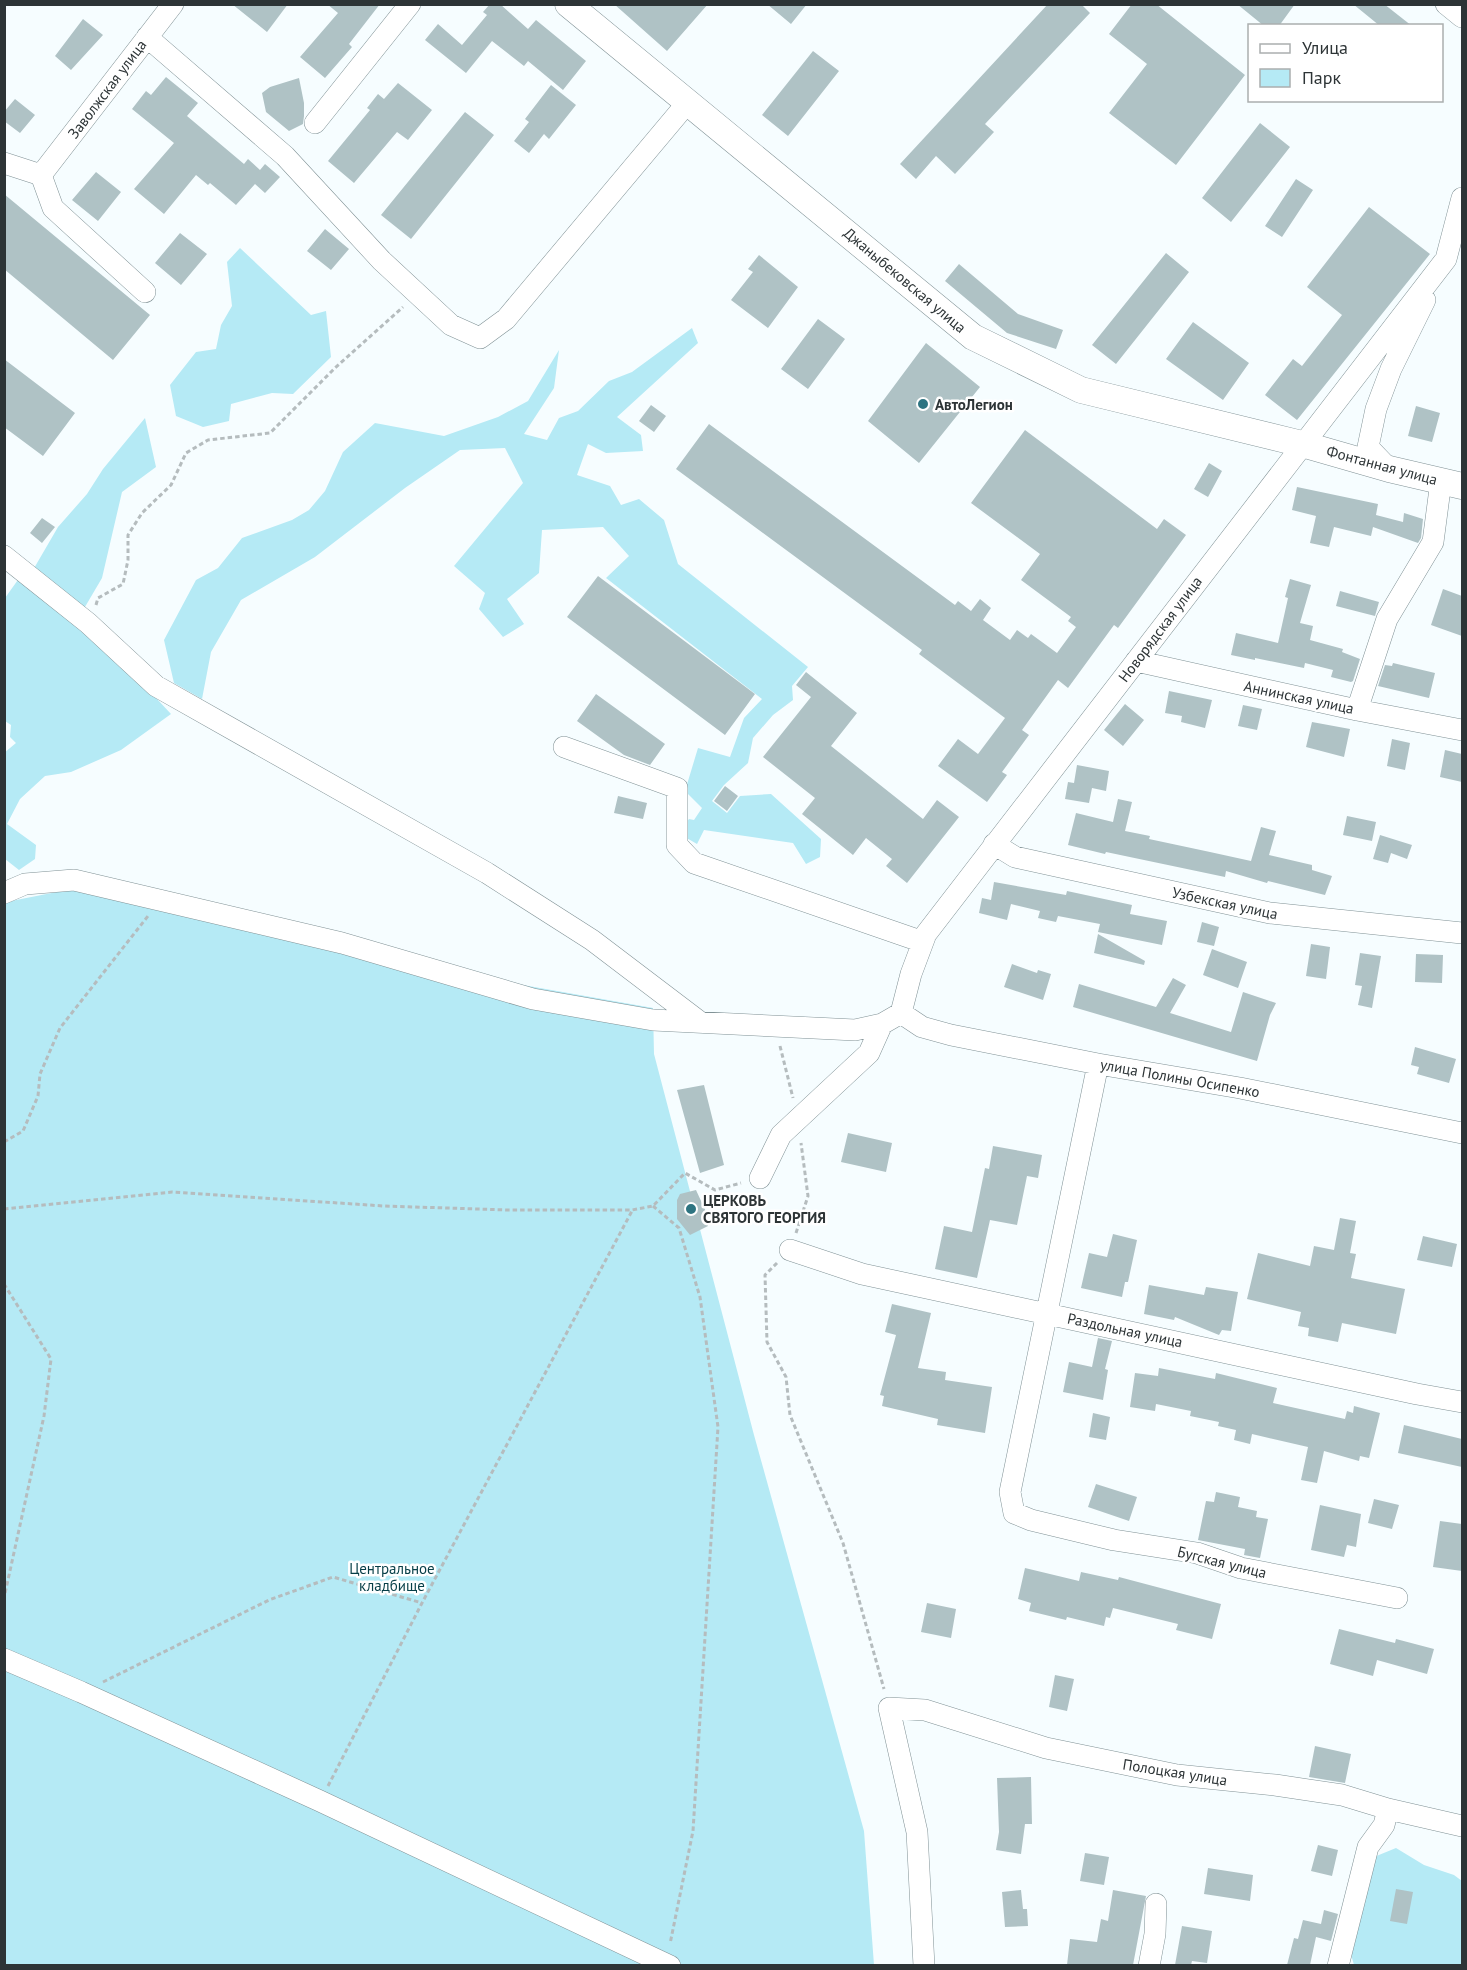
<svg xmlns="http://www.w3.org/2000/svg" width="1467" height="1970" viewBox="0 0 1467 1970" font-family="'PT Sans',sans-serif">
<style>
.green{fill:#b5eaf5}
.building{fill:#afc2c5}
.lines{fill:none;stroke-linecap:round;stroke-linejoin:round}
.minor-casing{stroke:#819296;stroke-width:22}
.major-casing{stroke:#819296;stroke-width:27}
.path{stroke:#b5bcbe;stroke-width:3;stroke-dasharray:4.5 3;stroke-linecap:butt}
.minor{stroke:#fff;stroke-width:21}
.major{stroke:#fff;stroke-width:26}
.poi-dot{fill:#2e7481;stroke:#fff;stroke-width:2}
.labels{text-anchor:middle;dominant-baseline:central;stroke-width:5;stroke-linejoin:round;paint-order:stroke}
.street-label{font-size:15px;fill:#2d3436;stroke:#fff}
.poi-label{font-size:15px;font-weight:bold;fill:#2d3436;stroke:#fff;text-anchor:start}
.park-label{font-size:15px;fill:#063e47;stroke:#fff}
</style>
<rect width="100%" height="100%" fill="#f6fdff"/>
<!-- green -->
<path class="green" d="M240,248L311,315L326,311L331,357L293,394L272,393L231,404L229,421L203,427L176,416L170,385L196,352L216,349L221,325L232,306L227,262Z
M692,328L698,343L617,417L641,435L643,451L606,453L588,444L577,475L610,486L621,505L639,499L664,520L678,564L808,667L792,686L793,700L773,715L753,738L748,763L724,785L712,801L727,813L740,796L771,794L821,839L820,857L806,864L793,843L704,830L697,844L678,833L689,819L694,820L702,808L685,791L698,748L730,757L744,718L762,699L606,578L629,556L603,527L542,530L539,573L507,599L524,624L503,637L479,609L485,593L454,566L523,483L505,448L460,450L405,488L315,557L241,600L211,652L202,699L174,683L164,640L196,580L218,568L242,538L292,520L309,510L325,491L343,452L375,423L444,436L498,417L528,401L559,350L554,388L524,434L547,440L559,418L578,411L609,381L632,372Z
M145,418L156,467L122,492L102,578L82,612L33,570L58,527L87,494L103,469Z
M20,577L142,683L171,714L121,750L71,772L45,776L20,799L7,824L36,845L35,859L19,870L5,859L4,753L16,743L10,737L11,725L5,721V598Z
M77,888L353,936L523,985L653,1008L654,1054L754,1435L864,1831L874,1965L5,1966V904L6,902Z
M1396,1848L1424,1865L1454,1875L1462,1881V1965H1354L1348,1944L1374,1857Z"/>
<!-- building -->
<path class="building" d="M232,4H288L267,32Z
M327,4H380L349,44L352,47L325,78L300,57L338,13Z
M490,4H500L528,29L536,20L586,61L563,90L528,61L524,66L492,41L466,73L425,40L438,24L462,45L487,15L483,12Z
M614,4H708L667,51Z
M767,4H807L791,24Z
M1048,4H1081L1090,13L985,124L994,132L955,174L936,156L916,179L900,164Z
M1132,4H1156L1245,75L1176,165L1109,113L1147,64L1109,34Z
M1237,4H1295L1279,26H1264Z
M1353,4H1384L1412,26H1380Z
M83,19L103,35L71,70L55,56Z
M813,51L839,71L788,136L762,115Z
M166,77L198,103L187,116L244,164L248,159L260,170L265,164L280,177L265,193L255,184L236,205L210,183L208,185L196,175L164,214L134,189L174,143L132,109L146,91L151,95Z
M299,78L304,103V116L303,124L289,131L266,112L262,93L270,87Z
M398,83L432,110L408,140L397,132L354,183L328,161L370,110L367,108L378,94L384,99Z
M551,85L576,105L549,139L544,134L529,153L514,141L529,122L525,119Z
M15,99L35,115L20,133L4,121V112Z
M465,112L494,135L411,239L381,215Z
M1260,123L1290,147L1231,222L1202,198Z
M96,172L121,192L98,221L72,200Z
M1296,179L1313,190L1282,237L1265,226Z
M4,194L150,315L113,360L4,269Z
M1369,207L1430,254L1297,420L1265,395L1293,359L1302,366L1342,315L1307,287Z
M325,229L349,249L331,270L307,251Z
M180,233L207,254L181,285L155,263Z
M1166,253L1189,272L1116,364L1092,345Z
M759,255L798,287L768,328L731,300L753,272L748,269Z
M959,264L1018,314L1063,330L1056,349L1007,333L945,281Z
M818,319L845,339L808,389L781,369Z
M1193,322L1249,363L1223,400L1166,359Z
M926,343L980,387L919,463L868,421Z
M4,359L75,413L43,456L4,427Z
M651,405L666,416L654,432L639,421Z
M1416,406L1440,413L1432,442L1408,436Z
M709,424L955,605L958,601L971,611L980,599L991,608L983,620L1010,640L1017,630L1028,638L1031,634L1057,653L1076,627L1068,621L1071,617L1021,580L1040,554L971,503L1025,430L1157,529L1164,519L1186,535L1118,628L1114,625L1068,688L1058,680L1022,730L1029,735L1002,772L1007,775L987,802L938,766L958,739L978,754L1005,718L919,654L922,650L676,469Z
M1209,463L1222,471L1208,497L1194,489Z
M1297,487L1378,504L1376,515L1403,522L1404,513L1423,519L1421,538L1418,543L1373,527L1371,536L1334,527L1329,547L1310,543L1316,516L1292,510Z
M42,518L55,527L42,543L30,533Z
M598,576L755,694L725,735L567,617Z
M1290,579L1311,585L1300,623L1313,626L1310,640L1343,649L1342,652L1360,659L1353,681L1351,682L1331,677L1333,670L1305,663L1304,668L1255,658V660L1231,655L1236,633L1278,643L1288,598L1285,597Z
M1443,589L1462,596V636L1431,625Z
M1340,591L1379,602L1375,616L1336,606Z
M1393,663L1435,673L1429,698L1378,686L1385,665L1392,666Z
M806,672L857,713L831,746L923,819L937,800L959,817L907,883L886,866L892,859L866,838L853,855L802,814L815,798L763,757L811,697L796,685Z
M1169,691L1212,700L1205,728L1181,722L1182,716L1165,713Z
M596,694L665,744L650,765L624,755L577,721Z
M1125,704L1144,720L1123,746L1104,730Z
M1243,705L1262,709L1257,730L1238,726Z
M1312,722L1350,729L1344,757L1306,747Z
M1392,739L1410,743L1405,770L1387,766Z
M1445,750L1462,754V782L1440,777Z
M1077,765L1109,771L1106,791L1092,788L1089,803L1065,799L1068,782L1074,783Z
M725,786L738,796L727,811L714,801Z
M618,796L647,803L643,819L614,813Z
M1118,799L1132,802L1125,831L1150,836L1149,839L1210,852L1251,861L1261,827L1276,831L1269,855L1312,865V870L1332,876L1325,895L1268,881L1267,883L1226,871L1225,877L1106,852L1105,854L1068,845L1076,813L1113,822Z
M1347,816L1376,822L1372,841L1343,835Z
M1380,835L1412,845L1407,859L1391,853L1388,863L1373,859Z
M994,882L1066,895L1067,891L1132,905L1130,914L1167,921L1162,945L1098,932L1100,924L1058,916L1056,922L1038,918L1040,911L1011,904L1007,920L979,913L982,898L991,900Z
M1202,922L1219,927L1214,946L1197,942Z
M1098,934L1145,961L1144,965L1094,953Z
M1311,944L1330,947L1326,979L1306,976Z
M1212,949L1247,962L1238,988L1203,975Z
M1360,953L1381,956L1372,1008L1358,1005L1362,986L1355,985Z
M1416,954L1443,955L1442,983L1415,982Z
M1012,964L1037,973L1038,970L1051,974L1043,1000L1004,987Z
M1173,978L1186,985L1170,1013L1231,1032L1243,992L1276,1003L1270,1015L1257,1061L1073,1007L1079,984L1156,1007Z
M1415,1047L1456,1059L1449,1083L1417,1074L1419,1067L1411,1065Z
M704,1085L724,1165L700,1173L677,1090Z
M848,1133L892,1143L886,1172L841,1162Z
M993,1146L1042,1155L1038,1178L1027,1176L1017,1225L990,1220L977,1278L935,1269L944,1226L972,1232L985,1168L989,1169Z
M696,1190L707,1214L708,1226L690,1235L677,1219V1200L680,1194Z
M1340,1218L1356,1221L1350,1253L1356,1254L1351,1278L1405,1289L1396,1334L1342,1323L1338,1342L1308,1336L1309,1328L1298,1326L1301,1312L1247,1299L1258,1253L1310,1266L1314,1246L1334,1250Z
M1113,1234L1137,1240L1128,1282H1125L1122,1297L1081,1288L1089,1253L1107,1257Z
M1423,1236L1457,1244L1452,1267L1417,1260Z
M1149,1285L1204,1295L1206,1287L1238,1292L1231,1331L1222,1330L1219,1335L1175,1317L1174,1320L1144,1314Z
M892,1304L931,1313L918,1368L946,1372L945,1380L992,1387L985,1433L937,1425L938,1419L882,1406L884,1396L880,1395L896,1335L885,1332Z
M1098,1338L1112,1341L1105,1369L1108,1370L1103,1400L1063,1392L1069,1362L1092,1367Z
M1159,1368L1215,1379L1216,1373L1277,1388L1273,1403L1345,1419L1347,1411L1353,1413L1354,1406L1380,1413L1369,1458L1360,1456L1359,1461L1324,1451L1317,1483L1301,1480L1308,1447L1252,1434L1250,1444L1234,1440L1236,1430L1218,1426L1219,1422L1190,1416L1191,1411L1156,1404L1155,1411L1130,1407L1135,1373L1158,1376Z
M1093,1413L1110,1417L1106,1440L1089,1437Z
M1404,1425L1462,1439V1467L1398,1453Z
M1096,1484L1137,1497L1129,1521L1088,1507Z
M1216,1492L1240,1497L1238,1507L1257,1511L1256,1517L1268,1519L1260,1558L1244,1555L1245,1549L1198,1540L1206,1501L1214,1502Z
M1374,1499L1399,1505L1392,1529L1368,1523Z
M1320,1505L1361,1514L1356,1547L1347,1545L1344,1557L1311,1550Z
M1440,1521L1462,1524V1571L1433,1567Z
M1025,1568L1079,1581L1081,1572L1118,1580L1119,1577L1221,1604L1212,1639L1176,1630L1178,1624L1113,1608L1110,1618L1106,1617L1104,1626L1067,1617L1066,1620L1029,1611L1031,1603L1018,1599Z
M927,1603L956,1609L951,1638L921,1632Z
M1339,1629L1395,1643L1396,1639L1434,1649L1427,1674L1377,1660L1373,1676L1330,1664Z
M1055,1675L1074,1679L1067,1711L1049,1707Z
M1315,1746L1351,1754L1345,1783L1309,1777Z
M1031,1777L1032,1824H1025L1021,1854L996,1850L999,1832L997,1778Z
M1318,1845L1338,1850L1332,1876L1311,1871Z
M1085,1853L1109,1857L1104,1885L1080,1881Z
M1208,1868L1253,1875L1250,1901L1204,1894Z
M1396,1889L1413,1892L1407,1924L1390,1921Z
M1021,1890L1023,1909H1027L1028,1926L1005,1927L1002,1892Z
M1113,1890L1146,1896L1133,1965H1067L1070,1939L1097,1942L1101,1919L1108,1921Z
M1324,1910L1338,1914L1331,1941L1316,1937L1310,1965H1287L1294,1938L1298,1939L1303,1920L1321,1924Z
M1182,1926L1212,1931L1207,1963L1192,1961L1191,1965H1175Z"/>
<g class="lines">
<!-- minor casing -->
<g class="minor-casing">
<path id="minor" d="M1446,4L1462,17
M147,37L285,156L382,261L451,325L480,338L506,319L688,102
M315,123L410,4
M4,163L41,175L53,208L145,292
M41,175L173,4
M1389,469L1368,447L1376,409L1391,369L1425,300
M4,556L88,623L156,686L487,873L592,940L700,1022
M1136,661L1357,710L1462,730
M1357,710L1387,619L1433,542L1441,481
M564,747L677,788V845L694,863L923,942
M994,844L1015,857L1270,913L1462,933
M4,893L25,884L74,880L342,943L533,999L653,1020L855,1030L882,1024L901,1013
M901,1013L911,974L926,934L1446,259L1462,198
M901,1013L922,1027L951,1035L1098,1064L1240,1088L1462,1133
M1098,1064L1010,1492L1014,1513L1031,1520L1114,1540L1197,1553L1241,1568L1397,1598
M760,1178L781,1135L869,1053L882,1024
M790,1250L862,1274L1417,1394L1462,1402
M4,1659L81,1692L320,1801L670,1966
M924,1966L917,1832L889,1708L925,1710L1046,1748L1177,1775L1275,1785L1342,1795L1388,1809L1462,1826
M1149,1966L1155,1934L1156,1904
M1338,1966L1368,1847L1384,1825L1388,1809"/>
</g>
<!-- major casing -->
<g class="major-casing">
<path id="major" d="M568,4L973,337L1081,390L1302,444L1389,469L1462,486"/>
</g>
<!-- path -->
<path class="path" d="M96,605L98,598L123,584L128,560V535L142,513L171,485L186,453L208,440L270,433L335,368L403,307
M780,1046L793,1098
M4,1142L23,1131L38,1096L40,1074L60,1028L148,916
M653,1206L679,1228L700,1297L718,1427L693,1831L670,1944
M4,1209L172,1192L384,1206L509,1210H632L653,1206L685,1173L715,1190L741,1183
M796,1233L808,1196L801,1143
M777,1263L765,1275L767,1342L786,1377L790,1415L843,1543L884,1689
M4,1284L51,1359L44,1416L4,1598
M103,1682L269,1600L333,1577L422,1603
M328,1786L422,1603L632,1211"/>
<!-- minor -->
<use href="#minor" class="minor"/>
<!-- major -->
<use href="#major" class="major"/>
</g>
<!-- markers -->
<g class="poi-dot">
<circle cx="923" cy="404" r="6"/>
<circle cx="691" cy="1209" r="6"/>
</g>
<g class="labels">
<!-- street labels -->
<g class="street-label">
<text transform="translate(107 89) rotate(-53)">Заволжская улица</text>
<text transform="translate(905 280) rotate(40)">Джаныбековская улица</text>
<text transform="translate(1382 465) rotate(15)">Фонтанная улица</text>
<text transform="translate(1160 629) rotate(-53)">Новорядская улица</text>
<text transform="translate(1299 697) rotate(12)">Аннинская улица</text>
<text transform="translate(1225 903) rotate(12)">Узбекская улица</text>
<text transform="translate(1180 1078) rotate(10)">улица Полины Осипенко</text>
<text transform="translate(1125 1330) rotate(12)">Раздольная улица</text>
<text transform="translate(1222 1562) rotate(14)">Бугская улица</text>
<text transform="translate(1175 1772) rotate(9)">Полоцкая улица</text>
</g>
<!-- poi labels -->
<g class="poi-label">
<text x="935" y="404">АвтоЛегион</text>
<text x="703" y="1200">ЦЕРКОВЬ<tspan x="703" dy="17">СВЯТОГО ГЕОРГИЯ</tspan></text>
</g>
<!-- park labels -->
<g class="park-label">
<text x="392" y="1568">Центральное<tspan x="392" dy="17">кладбище</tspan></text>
</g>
</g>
<!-- border -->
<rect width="1467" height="1970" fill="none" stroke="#2d3436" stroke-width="12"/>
<!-- legend -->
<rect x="1248" y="24" width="195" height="78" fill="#ffffff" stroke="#abaeaf" stroke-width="1.5"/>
<rect x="1260" y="44" width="30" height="9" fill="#ffffff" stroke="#abaeaf" stroke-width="1.5"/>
<text x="1302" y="54" font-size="18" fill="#2d3436">Улица</text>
<rect x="1260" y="69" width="30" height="18" fill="#b5eaf5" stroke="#abaeaf" stroke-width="1.5"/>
<text x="1302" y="84" font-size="18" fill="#2d3436">Парк</text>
</svg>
